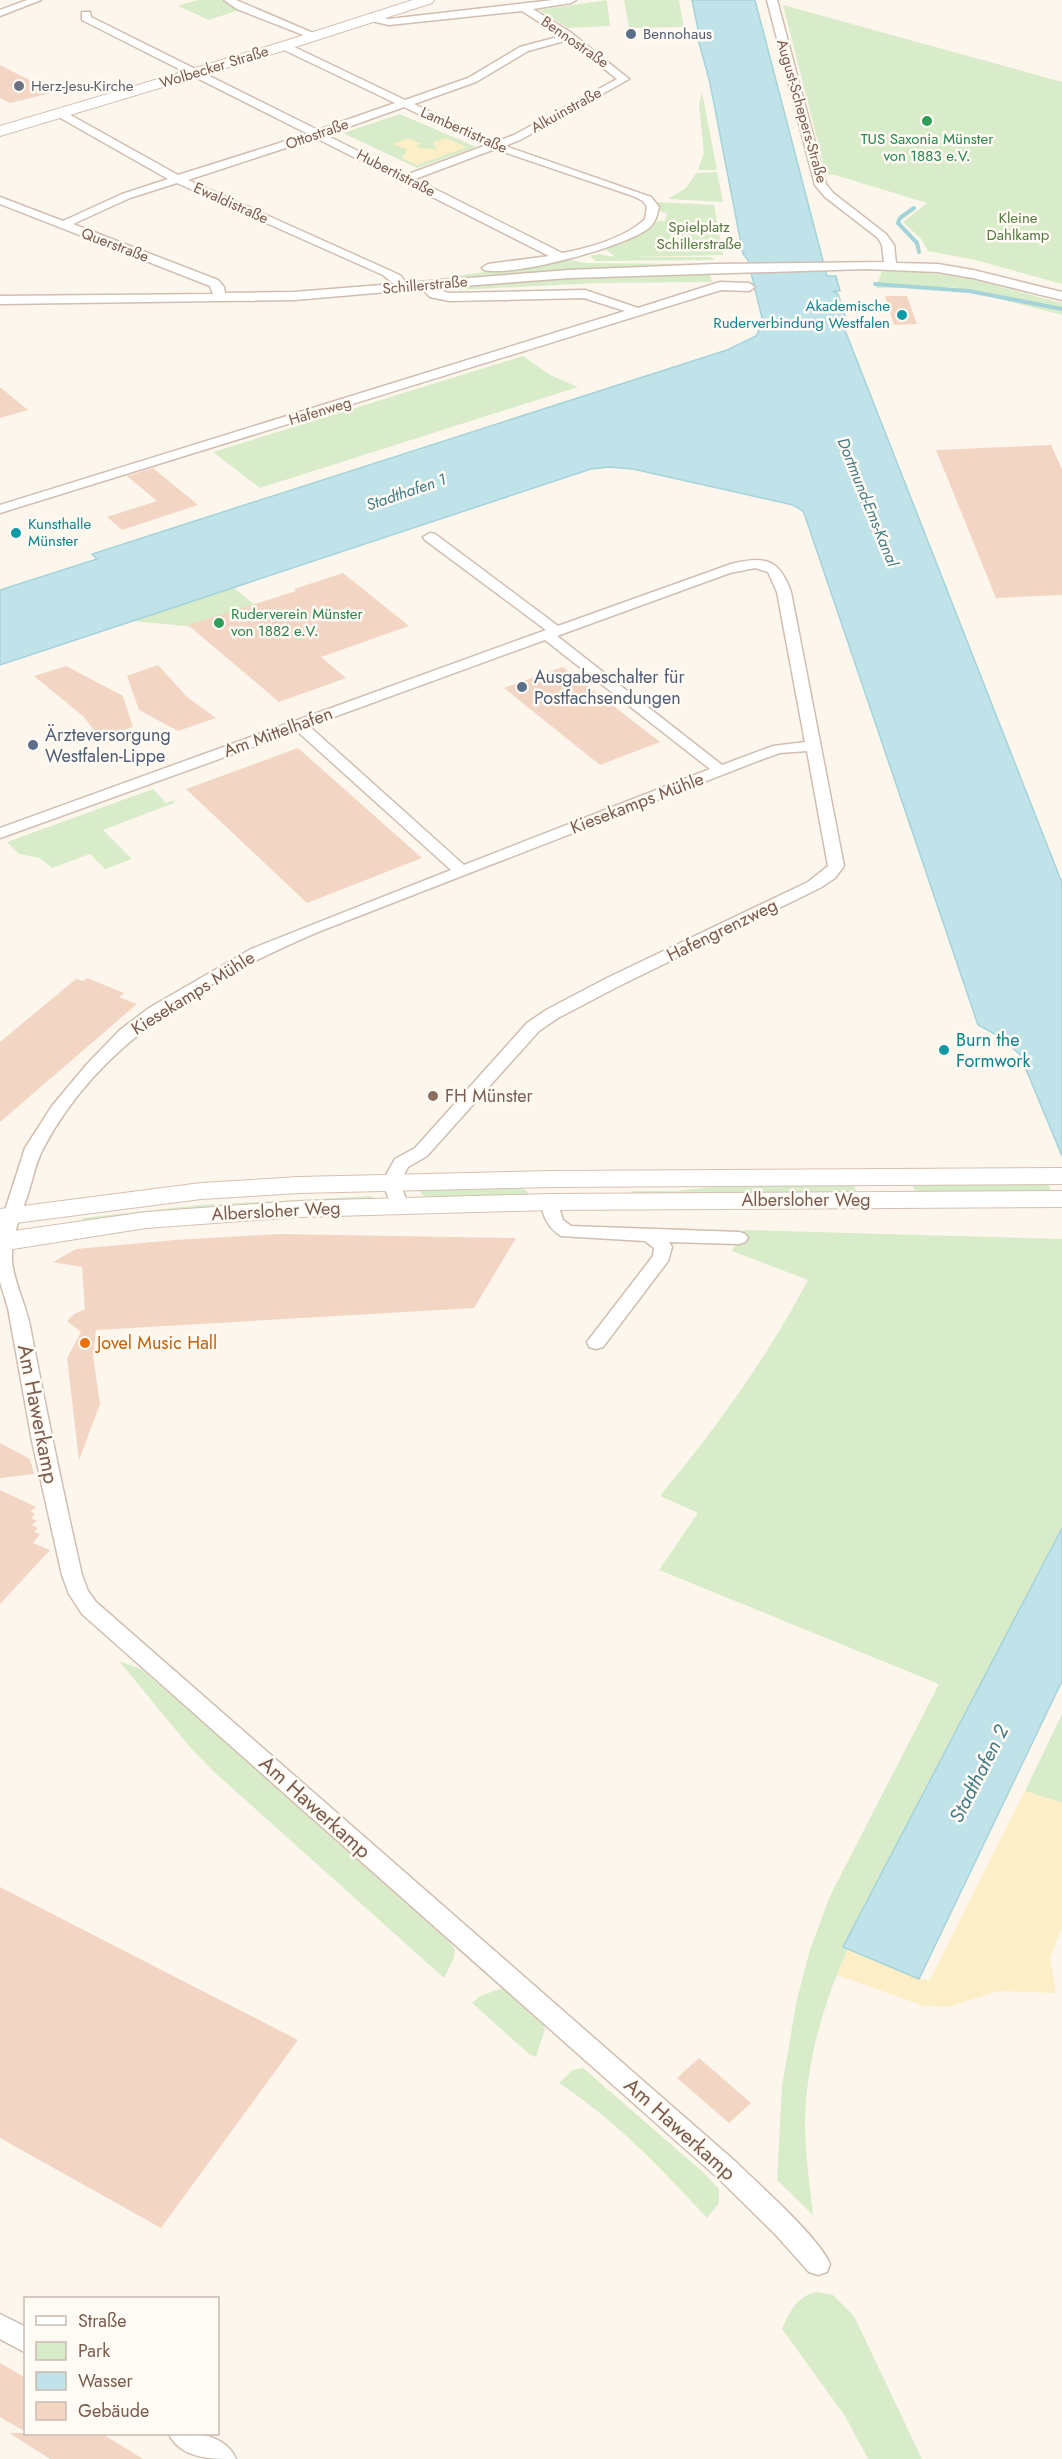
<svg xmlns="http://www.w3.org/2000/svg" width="1062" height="2459" viewBox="0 0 1062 2459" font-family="Jost,sans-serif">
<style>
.green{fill:#d8ecc9}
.sand{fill:#fcefc7}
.water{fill:#bfe3e8;stroke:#a5d3da;stroke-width:1.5}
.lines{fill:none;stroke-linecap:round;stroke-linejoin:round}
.stream{stroke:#a5d3da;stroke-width:4}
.building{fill:#f3d5c3}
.street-casing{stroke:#d1beb0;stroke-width:3}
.secondary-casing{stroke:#d6c0b0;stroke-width:2}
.street{fill:#fff;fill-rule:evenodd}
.secondary{fill:#fff;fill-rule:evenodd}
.service-dot{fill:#5c6f8a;stroke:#fffaf3;stroke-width:2}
.worship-dot{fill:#6b7280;stroke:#fffaf3;stroke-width:2}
.leisure-dot{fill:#2e9e5b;stroke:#fffaf3;stroke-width:2}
.culture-dot{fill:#0f9aa8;stroke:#fffaf3;stroke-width:2}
.education-dot{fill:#8d6e63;stroke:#fffaf3;stroke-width:2}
.food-dot{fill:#e8710a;stroke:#fffaf3;stroke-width:2}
.labels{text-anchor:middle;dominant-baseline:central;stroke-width:5;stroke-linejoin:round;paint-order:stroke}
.far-service-label{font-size:15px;fill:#4e5e75;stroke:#fffaf3;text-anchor:start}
.far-street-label{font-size:15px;fill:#7a5c4d;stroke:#fffaf3}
.far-worship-label{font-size:15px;fill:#5b616d;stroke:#fffaf3;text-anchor:start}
.far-leisure-label{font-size:15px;fill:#27864d;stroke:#fffaf3}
.far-park-label{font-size:15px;fill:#537a41;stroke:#fffaf3}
.far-culture-label{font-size:15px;fill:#0d838f;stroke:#fffaf3;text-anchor:end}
.far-water-label{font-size:16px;font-style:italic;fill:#437c86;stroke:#fffaf3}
.service-label{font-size:18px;fill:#4e5e75;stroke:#fffaf3;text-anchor:start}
.street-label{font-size:18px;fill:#7a5c4d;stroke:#fffaf3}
.culture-label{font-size:18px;fill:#0d838f;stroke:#fffaf3;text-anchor:start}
.education-label{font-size:18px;fill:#785e54;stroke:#fffaf3;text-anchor:start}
.food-label{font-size:18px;fill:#c56008;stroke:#fffaf3;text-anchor:start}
.water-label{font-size:20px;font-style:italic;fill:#437c86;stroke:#fffaf3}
.near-street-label{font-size:21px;fill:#7a5c4d;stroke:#fffaf3}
</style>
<rect width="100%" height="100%" fill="#fdf6ec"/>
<!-- green -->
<path class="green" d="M198,0H223L239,10L209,20L178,6Z
M607,0L610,26L568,28L539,10Z
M624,0H679L684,27L629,28Z
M783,5L1062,82V284L976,260L928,251L922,240L903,222L927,203L835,175L826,174Z
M702,92L717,170H698L704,153L699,104Z
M400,114L476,147L417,168L343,133Z
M717,172L723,202L668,199L686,188L696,173Z
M657,202L714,205L723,255L630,257H711L715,260L596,261L590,256L598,254L615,257L604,248L641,233L657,221H665L667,213L660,212Z
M570,260L586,263L703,264L570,269L427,280Z
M882,271L921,272L963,277L1062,303V315L953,287L876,288Z
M710,273L712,282L597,283L456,290V287L578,278Z
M523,356L550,375L578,387L260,488L213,452Z
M233,587L293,636L132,621Z
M153,789L166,803L175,800L174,803L103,830L132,859L105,869L90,854L52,868L40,858L19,854L7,842Z
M853,1183L857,1193L631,1195V1191H675L740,1184Z
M912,1183H1048L1052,1193H915Z
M514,1188L526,1190L529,1195L430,1198L422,1195L419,1190Z
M372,1196L373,1199L83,1222L82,1218L200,1205Z
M743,1230L1062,1239V1527L843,1947L848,1949C823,2004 806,2062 805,2123C805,2154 810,2185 813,2215L777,2180L782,2086L797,1999L810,1950L830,1896L939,1684L659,1570L698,1513L660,1496C716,1428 767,1358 808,1280L732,1251Z
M119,1661L141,1669L183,1705L447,1940L455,1949L454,1958L444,1978L213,1771L190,1747Z
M1062,1714V1803L1025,1791Z
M499,1989H503L543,2025L545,2029L536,2057L529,2054L472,2003L480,1996Z
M583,2068L704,2173L719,2189V2203L707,2218C663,2170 614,2119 559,2083L573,2070Z
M817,2292L833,2295L854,2316L922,2459H868L845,2416L782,2329C790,2312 796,2296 817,2292Z"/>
<!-- sand -->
<path class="sand" d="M408,138L422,144L417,145L419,148L437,149L433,142L446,138L467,147L417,165L402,158L407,150L393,144Z
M1025,1791L1062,1803V1926L1050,1958L1056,1993L999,1991L948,2007L924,2006L837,1975L848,1949L919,1979L930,1980Z"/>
<!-- water -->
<path class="water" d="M692,0H755L827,276H836L840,291H833L838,294L845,316L841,320L1062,883V1156L1020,1055L1004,1039L978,1025L805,516L803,511L793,505L633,469L609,467L591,469L0,665V590L97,559L92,554L727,350L756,336L763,322L748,260L743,254L710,83L697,35L699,34Z
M1062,1528V1681L919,1979L843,1947Z"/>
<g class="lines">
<!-- stream -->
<path class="stream" d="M914,208L900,218L898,223L917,243L919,252
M875,284L969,291L1062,309"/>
</g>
<!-- building -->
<path class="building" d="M0,65L51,91L49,92L51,93L10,103L0,98Z
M885,296H907L917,324L894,325Z
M0,387L28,410L0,418Z
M1051,445L1062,469V595L996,598L936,450Z
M153,468L198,505L122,530L107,517L157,501L127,476Z
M343,573L409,626L321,657L346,678L279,702L188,625L296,591L294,589Z
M158,665L187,697L216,718L178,731L139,710L127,676Z
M66,666L123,696L133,727L100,738L84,717L34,676Z
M563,667L660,742L600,765L504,688Z
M298,748L404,842L422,858L307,903L186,789Z
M87,978L124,993L119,997L137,1004L0,1122V1042L76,979L83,981Z
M278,1234L516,1238L474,1308L96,1330L93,1356L100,1404L79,1460L67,1358L81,1332L67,1321L74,1314L85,1309L82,1267L53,1262L76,1249L175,1240Z
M0,1443L30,1459L34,1474L0,1478Z
M0,1490L36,1507L31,1511L35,1514L31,1518L37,1521L32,1525L38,1528L34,1532L40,1534L33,1543L50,1550L0,1604Z
M0,1887L298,2040L161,2228L0,2138Z
M699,2058L751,2103L729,2123L677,2078Z
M0,2363L26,2378V2432L0,2417Z
M9,2433H101L143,2459H50Z"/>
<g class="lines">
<!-- street casing -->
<g class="street-casing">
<path id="street" d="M27,0H41L0,16V10Z
M224,0H236L320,36L311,38L237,9Z
M553,0H576L571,3L533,9L570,32L629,79L522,139L505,146L651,197L659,207C657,215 656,222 649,228C625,247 514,277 484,270L482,268L488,264L549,256L316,138L188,180L391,271L401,276L406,283L569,270L715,264L884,262L882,245L878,238L825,197L815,185L767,0H777L826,184L833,193L886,234L894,245L896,263L938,264L973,270L1062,292V300L973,278L938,272L866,269L569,278L435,288L449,293L585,290L638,308L720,282L749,283L755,287L749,291L721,290L0,513V505L625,311L584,298L449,301L430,297L422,289L294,300L0,304V296L213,294L210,286L0,204V197L63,221L122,194L168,179L57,116V112H65L178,175L308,134L82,20V12H90L91,17L318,130L395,103L280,48V44H288L405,100L468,78L520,47L561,36L522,11L389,25L367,20V16L389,19ZM568,40L617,79L514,135L495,142L414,104L476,82L528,51ZM404,107L483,145L484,146L406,175L326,135ZM495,149L633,196L643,201L647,207L645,219C625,238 589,248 562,253L415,179ZM177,183L383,275L394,284L294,292L225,293L224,287L218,280L73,224L130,198Z
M430,533L435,534L558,626L731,564C764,556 779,558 791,592L844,866L835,878L820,888L619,986L558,1018L539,1031L427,1156L408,1167L400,1182L408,1205L405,1209H393L382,1182L395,1159L415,1148L527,1023L546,1010L607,978L808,882L828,866L807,751L780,753L763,759L318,932C210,978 101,1040 44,1147C36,1161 33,1178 28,1194C21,1215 11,1237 12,1260C13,1280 26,1305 30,1326C46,1409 63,1492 82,1575L88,1591L96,1602L737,2163C761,2187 817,2235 830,2264L827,2272L818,2275L809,2272L775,2234L719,2179L82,1614L69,1594L62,1575L32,1441L8,1308L0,1282V1226L25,1148L52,1106L87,1064L120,1030L149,1008L251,949L451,870L297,731L0,838V828L546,630L425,540L423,537ZM755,568L768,572L777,592L805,742L773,746L722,765L557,636L730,573ZM545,640L710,769L464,865L309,726Z
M550,1196L556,1198L563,1220L571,1226L739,1232L745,1234L748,1238L745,1242L739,1244L669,1242L672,1247L668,1261L603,1347L596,1349L589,1347L587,1342L653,1256L654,1248L645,1241L561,1236C548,1228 543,1217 541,1202L544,1198Z
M0,2314L26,2327V2353L0,2339Z
M169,2434C193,2431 225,2434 236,2459C212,2459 181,2459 169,2434Z"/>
</g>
<!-- secondary casing -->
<g class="secondary-casing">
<path id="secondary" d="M413,0H434L432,3L289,49L0,136V126L279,43Z
M1062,1168V1184L551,1187L299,1193L201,1199L0,1225V1209L201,1183L299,1177L551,1171Z
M1062,1191V1207L550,1210L299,1217L146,1228L0,1251V1233L146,1212L299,1201L550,1194Z"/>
</g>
<!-- street -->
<use href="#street" class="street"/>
<!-- secondary -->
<use href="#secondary" class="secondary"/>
</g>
<!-- markers -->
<g class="service-dot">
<circle cx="631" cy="34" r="6"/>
<circle cx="522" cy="687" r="6"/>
<circle cx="33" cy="745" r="6"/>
</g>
<circle class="worship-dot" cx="19" cy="86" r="6"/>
<g class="leisure-dot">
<circle cx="927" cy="121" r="6"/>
<circle cx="219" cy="623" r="6"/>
</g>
<g class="culture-dot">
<circle cx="902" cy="315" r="6"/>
<circle cx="16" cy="533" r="6"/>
<circle cx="944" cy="1050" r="6"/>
</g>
<circle class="education-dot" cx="433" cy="1096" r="6"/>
<circle class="food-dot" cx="85" cy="1343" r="6"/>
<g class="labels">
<!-- far-service labels -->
<g class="far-service-label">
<text x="643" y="34">Bennohaus</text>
</g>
<!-- far-street labels -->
<g class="far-street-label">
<text transform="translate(575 42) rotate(35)">Bennostraße</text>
<text transform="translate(214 67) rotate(-17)">Wolbecker Straße</text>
<text transform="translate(566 110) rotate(-29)">Alkuinstraße</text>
<text transform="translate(802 111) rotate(74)">August-Schepers-Straße</text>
<text transform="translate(464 130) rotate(24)">Lambertistraße</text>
<text transform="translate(317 134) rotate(-19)">Ottostraße</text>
<text transform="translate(396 173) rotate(27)">Hubertistraße</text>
<text transform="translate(231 203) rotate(24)">Ewaldistraße</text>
<text transform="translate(115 245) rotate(21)">Querstraße</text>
<text transform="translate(425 285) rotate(-5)">Schillerstraße</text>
<text transform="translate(320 411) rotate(-17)">Hafenweg</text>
</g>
<!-- far-worship labels -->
<g class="far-worship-label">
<text x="31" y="86">Herz-Jesu-Kirche</text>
</g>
<!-- far-leisure labels -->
<g class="far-leisure-label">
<text x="927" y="139">TUS Saxonia Münster<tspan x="927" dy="17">von 1883 e.V.</tspan></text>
<text x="231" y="614" text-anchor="start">Ruderverein Münster<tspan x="231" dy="17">von 1882 e.V.</tspan></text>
</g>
<!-- far-park labels -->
<g class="far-park-label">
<text x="1018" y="218">Kleine<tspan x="1018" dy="17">Dahlkamp</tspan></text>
<text x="699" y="227">Spielplatz<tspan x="699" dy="17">Schillerstraße</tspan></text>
</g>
<!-- far-culture labels -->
<g class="far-culture-label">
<text x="890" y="306">Akademische<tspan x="890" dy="17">Ruderverbindung Westfalen</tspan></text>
<text x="28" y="524" text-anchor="start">Kunsthalle<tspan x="28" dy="17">Münster</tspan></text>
</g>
<!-- far-water labels -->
<g class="far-water-label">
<text transform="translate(406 492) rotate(-19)">Stadthafen 1</text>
<text transform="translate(868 502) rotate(68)">Dortmund-Ems-Kanal</text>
</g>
<!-- service labels -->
<g class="service-label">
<text x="534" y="677">Ausgabeschalter für<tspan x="534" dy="21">Postfachsendungen</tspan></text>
<text x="45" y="735">Ärzteversorgung<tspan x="45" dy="21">Westfalen-Lippe</tspan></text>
</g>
<!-- street labels -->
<g class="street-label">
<text transform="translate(278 732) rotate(-20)">Am Mittelhafen</text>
<text transform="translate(637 803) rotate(-21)">Kiesekamps Mühle</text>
<text transform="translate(722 930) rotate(-26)">Hafengrenzweg</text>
<text transform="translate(193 993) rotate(-32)">Kiesekamps Mühle</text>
<text x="806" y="1200">Albersloher Weg</text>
<text transform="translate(276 1211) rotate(-3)">Albersloher Weg</text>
</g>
<!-- culture labels -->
<g class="culture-label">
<text x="956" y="1040">Burn the<tspan x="956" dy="21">Formwork</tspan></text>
</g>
<!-- education labels -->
<g class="education-label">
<text x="445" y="1096">FH Münster</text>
</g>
<!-- food labels -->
<g class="food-label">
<text x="97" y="1343">Jovel Music Hall</text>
</g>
<!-- water labels -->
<g class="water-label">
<text transform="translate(979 1774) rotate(-63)">Stadthafen 2</text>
</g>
<!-- near-street labels -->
<g class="near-street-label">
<text transform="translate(38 1414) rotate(79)">Am Hawerkamp</text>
<text transform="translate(315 1807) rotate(42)">Am Hawerkamp</text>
<text transform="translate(680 2129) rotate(42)">Am Hawerkamp</text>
</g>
</g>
<!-- legend -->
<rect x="24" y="2297" width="195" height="138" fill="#fffaf3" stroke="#cabbb1" stroke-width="1.5"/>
<rect x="36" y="2316" width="30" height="9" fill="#ffffff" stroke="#cabbb1" stroke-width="1.5"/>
<text x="78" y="2327" font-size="18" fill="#7a5c4d">Straße</text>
<rect x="36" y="2342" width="30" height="18" fill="#d8ecc9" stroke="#cabbb1" stroke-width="1.5"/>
<text x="78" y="2357" font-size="18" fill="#7a5c4d">Park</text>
<rect x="36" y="2372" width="30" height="18" fill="#bfe3e8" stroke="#cabbb1" stroke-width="1.5"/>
<text x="78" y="2387" font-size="18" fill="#7a5c4d">Wasser</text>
<rect x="36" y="2402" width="30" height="18" fill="#f3d5c3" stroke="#cabbb1" stroke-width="1.5"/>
<text x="78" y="2417" font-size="18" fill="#7a5c4d">Gebäude</text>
</svg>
